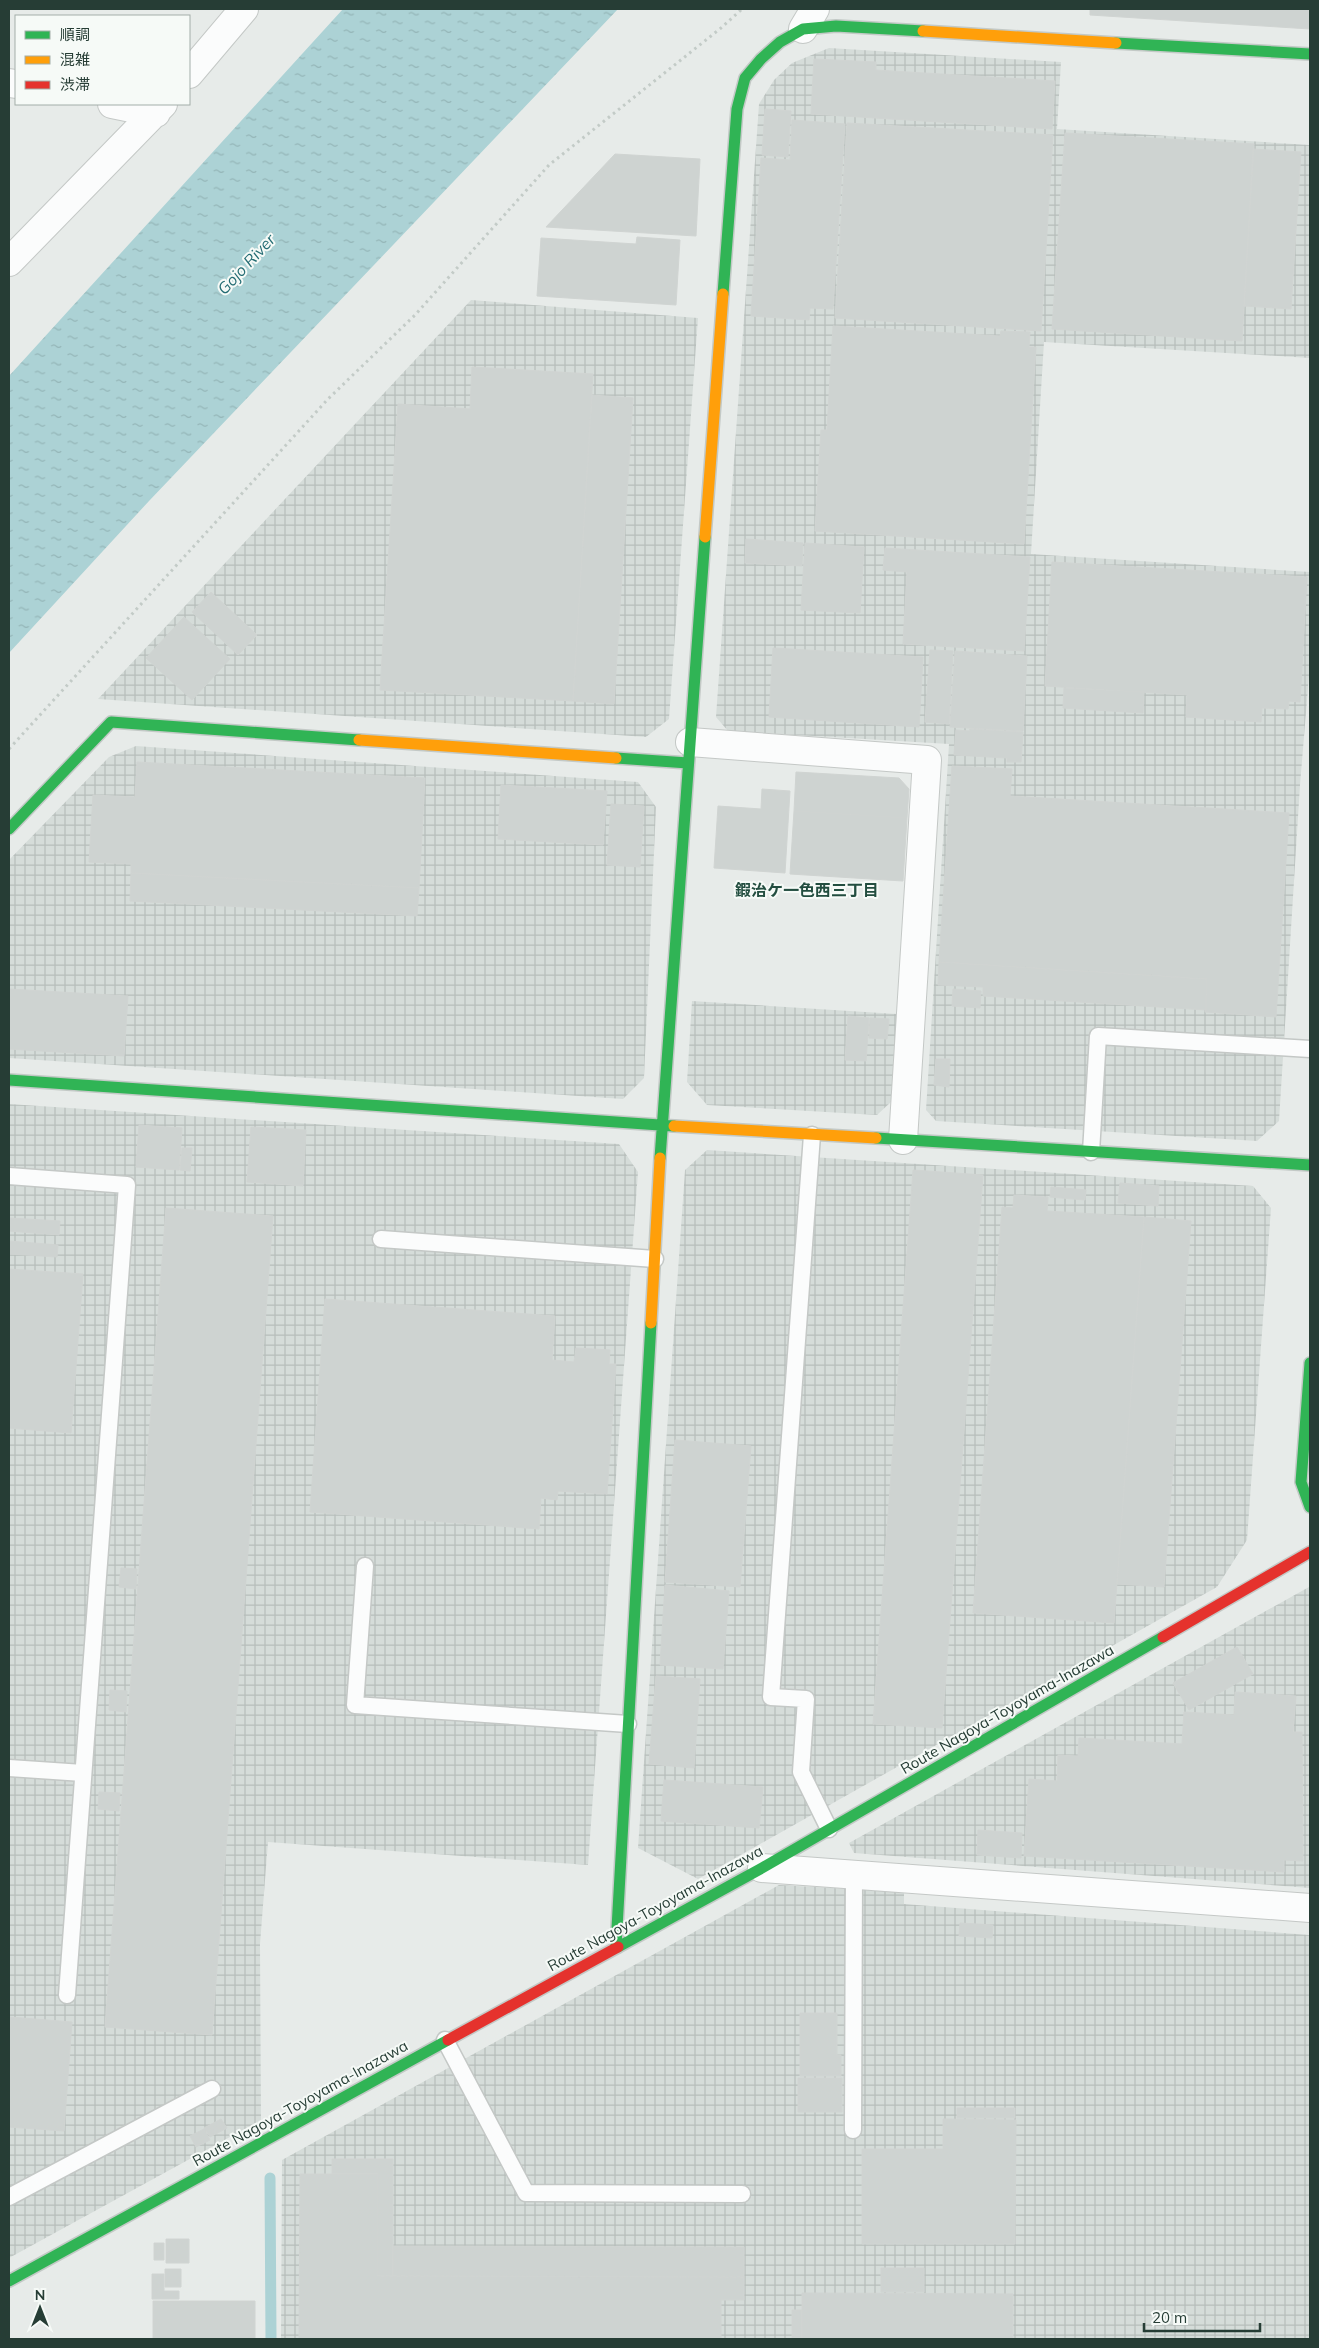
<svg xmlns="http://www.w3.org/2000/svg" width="1319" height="2348" viewBox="0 0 1319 2348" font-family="Mulish,'Noto Sans JP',sans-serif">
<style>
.industrial{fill:url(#industrial-grid)}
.water{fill:url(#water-ripples)}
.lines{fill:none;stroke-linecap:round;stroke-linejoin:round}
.stream{stroke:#acd2d5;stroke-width:11}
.building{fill:#ced3d1;stroke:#d0d4d2}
.lane-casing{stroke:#c4c8c6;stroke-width:19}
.street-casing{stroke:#c4c8c6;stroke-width:30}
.fast-casing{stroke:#c3c9c6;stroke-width:14}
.slow-casing{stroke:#c3c9c6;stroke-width:14}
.jam-casing{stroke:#c3c9c6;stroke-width:14}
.path{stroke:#c3cbc7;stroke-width:3;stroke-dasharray:2.5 4;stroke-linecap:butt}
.lane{stroke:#fbfcfc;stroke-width:16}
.street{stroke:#fbfcfc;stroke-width:28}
.fast{stroke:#30b455;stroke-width:11}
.slow{stroke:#ff9f0a;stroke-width:11}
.jam{stroke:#e5322d;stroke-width:11}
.labels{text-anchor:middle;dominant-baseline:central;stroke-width:4;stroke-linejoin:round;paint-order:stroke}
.street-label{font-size:15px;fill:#263d35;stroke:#f6faf7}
.water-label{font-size:16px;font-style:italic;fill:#256d74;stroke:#f6faf7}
.neighbourhood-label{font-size:16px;font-weight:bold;fill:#234e40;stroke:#f6faf7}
</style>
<defs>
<pattern id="industrial-grid" width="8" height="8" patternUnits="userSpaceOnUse" patternTransform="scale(1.25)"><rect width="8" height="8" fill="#d5dcd9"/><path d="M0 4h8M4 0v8" fill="none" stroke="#b7bebb"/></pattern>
<pattern id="water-ripples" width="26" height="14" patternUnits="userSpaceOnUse" patternTransform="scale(1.25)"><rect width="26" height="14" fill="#acd2d5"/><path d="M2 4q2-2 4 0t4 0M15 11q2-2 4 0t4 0" fill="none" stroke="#94b5b7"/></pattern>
</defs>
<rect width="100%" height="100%" fill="#e7ebe9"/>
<!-- industrial -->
<path class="industrial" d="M829,48L1061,62L1057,129L1310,145V358L1044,342L1031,554L1310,572V664L1300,785L1279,1121L1257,1141L936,1121L926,1110L949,744L728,731L716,717L759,104L774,80L792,63Z
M471,300L698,318L669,719L646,737L98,699Z
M136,746L638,782L656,807L644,1078L623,1099L9,1058V860L109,757Z
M692,1001L897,1014L891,1102L877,1115L707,1105L687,1082Z
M9,1104L619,1144L638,1172L588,1865L268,1842L260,1944L261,2120L9,2258Z
M707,1150L1253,1186L1271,1208L1247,1540L1217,1587L698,1879L638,1848L685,1170Z
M1309,1587L1310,1888L854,1853L849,1843Z
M779,1885L904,1892V1904L1310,1935V2339H281L282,2160Z"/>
<!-- water -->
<path class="water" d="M343,9H618L149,501L9,653V376Z"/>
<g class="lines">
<!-- stream -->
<path class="stream" d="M270,2178L271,2339"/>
</g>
<!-- building -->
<path class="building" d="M1090,9H1310V29L1090,15Z
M814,59L876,62V70L1055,81L1052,129L811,114Z
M765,109L791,111L788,157L762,155Z
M792,120L845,124L833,309L810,308L809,320L751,316L761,158L790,160Z
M847,123L1053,135L1041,331L835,318Z
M1065,133L1254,144L1242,341L1052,329Z
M1253,149L1301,152L1291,309L1244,306Z
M615,154L700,159L696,236L546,227Z
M637,237L680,240L676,305L537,296L541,238L636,244Z
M833,326L1000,336L1001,331L1030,332L1029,347H1036L1024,544L815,531L821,430H827Z
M472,367L593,374L573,701L380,690L398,404L470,409Z
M592,395L633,398L614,704L573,701Z
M746,539L803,543L802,566L745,563Z
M805,543L864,547L860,613L801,610Z
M885,548L1030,557L1024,651L903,644L907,572L883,570Z
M1052,562L1307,577L1300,702L1289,701L1288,709L1262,708L1261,722L1186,717L1187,695L1045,686Z
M211,592L257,635L238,655L192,612Z
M184,617L230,659L192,700L146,658Z
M773,648L923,657L919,727L769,717Z
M930,650L953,651L949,724L925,722Z
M955,651L1027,656L1023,731L950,727Z
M1064,688L1144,692L1143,713L1063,708Z
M970,729L1023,732L1021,762H1007V758L954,755L956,730L969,731Z
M137,762L425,778L419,888L131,873V864L89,862L93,795L135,797Z
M952,766L1012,769L1010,796L1289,813L1276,1017L1205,1012L1207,979L939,962Z
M796,772L899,778L909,789L907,818L794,811Z
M501,785L607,791L603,845L498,839Z
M762,789L790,791L785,873L714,868L718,806L761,809Z
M611,804L644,806L640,867L607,865Z
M794,811L907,818L903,881L790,874Z
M131,873L419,888L417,916L130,901Z
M939,962L1207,979L1206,1010L983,996V987L938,985Z
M9,989L128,996L124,1056L9,1049Z
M953,989L981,991L980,1008L952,1006Z
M848,1016L869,1018L866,1061L845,1060Z
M870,1018L889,1019L887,1039L869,1038Z
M936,1059H950L949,1087L934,1085Z
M139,1125L182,1128L179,1170L136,1167Z
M251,1127L306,1130L303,1186L247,1182Z
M182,1148H192L190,1171L180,1170Z
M913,1170L983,1175L942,1728L873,1724Z
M1120,1183L1159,1186L1158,1206L1118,1203Z
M1051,1187L1086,1190L1085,1200L1050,1197Z
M1014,1195L1048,1197L1047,1211L1144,1217L1114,1623L973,1613L1002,1207L1013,1208Z
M166,1208L273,1216L212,2035L105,2027Z
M1144,1217L1191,1221L1164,1587L1117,1584Z
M9,1218L60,1221L59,1235L9,1231Z
M9,1241L58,1245L57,1257L9,1254Z
M9,1269L83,1274L71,1433L9,1428Z
M325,1299L555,1316L552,1360L574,1362L576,1348L610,1350L609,1364H616L607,1494L558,1491L557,1500L541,1498L539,1529L310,1512Z
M675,1440L751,1446L740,1587L665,1582Z
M121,1568L137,1569L136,1589L119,1587Z
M665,1585L729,1591L723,1669L660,1665Z
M1237,1647L1253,1674L1189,1710L1173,1683Z
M656,1676L700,1679L694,1768L649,1764Z
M110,1690L127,1691L126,1712L109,1710Z
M1235,1692L1296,1696L1293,1732H1302L1303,1861L1284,1860V1872L1024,1856L1029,1779L1057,1781L1058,1755L1078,1756L1079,1738L1182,1744L1184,1712L1234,1715Z
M664,1780L763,1787L759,1828L661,1821Z
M99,1792L120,1793L119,1811L98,1809Z
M978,1830L1022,1833L1021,1858L977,1855Z
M960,1923L993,1925L992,1938L959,1936Z
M800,2013H837V2055H841V2076H800Z
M9,2017L72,2022L64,2131L9,2127Z
M798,2078H842V2112H798Z
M957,2108H1015V2118H957Z
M221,2119L227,2128L210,2137L204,2128Z
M943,2119L1016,2120L1015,2244H862V2149H943Z
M204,2129L210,2140L196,2147L190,2136Z
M332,2159H393V2276H377L378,2174H332Z
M300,2174H378L377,2276L744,2277V2300H721V2339H299Z
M166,2239H189V2263H166Z
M154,2243H164V2260H154Z
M393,2246L744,2247V2277L393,2276Z
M881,2268H924V2292H881Z
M165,2269H181V2287H165Z
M152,2274H164V2291H179V2299H152Z
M802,2293L1013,2294V2339H802Z
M153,2301H255V2339H153Z
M792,2310H802V2338H792Z"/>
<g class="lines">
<!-- lane casing -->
<g class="lane-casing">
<path id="lane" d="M812,1135L771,1697L806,1699L801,1772L829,1829
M1091,1152L1098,1036L1310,1049
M9,1176L127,1185L67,1995
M381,1239L655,1259
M365,1566L355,1705L628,1724
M9,1768L83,1773
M445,2040L526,2193L742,2194
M853,2130L854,1874
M9,2197L212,2089"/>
</g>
<!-- street casing -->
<g class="street-casing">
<path id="street" d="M803,29L815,9
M189,74L244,9
M9,83L16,84
M112,104L156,113
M9,262L163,104
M690,742L927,760L903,1140
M762,1868L1310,1908"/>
</g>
<!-- fast casing -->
<g class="fast-casing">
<path id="fast" d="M1116,43L1310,54
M723,294L737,109L745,78L761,59L780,42L803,29L836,26L923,31
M616,758L688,763
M9,829L111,722L359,740
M9,1080L674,1126
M876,1138L1310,1165
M660,1158L705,537
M1310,1363L1301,1482L1310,1507
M616,1946L651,1323
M618,1947L762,1868L1163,1637
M9,2281L448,2040"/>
</g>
<!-- slow casing -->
<g class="slow-casing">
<path id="slow" d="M923,31L1116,43
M705,537L723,294
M359,740L616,758
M674,1126L876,1138
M651,1323L660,1158"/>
</g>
<!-- jam casing -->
<g class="jam-casing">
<path id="jam" d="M1163,1637L1310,1552
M448,2040L618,1947"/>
</g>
<!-- path -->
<path class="path" d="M9,749L328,399L415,315L549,165L721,28L742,9"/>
<!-- lane -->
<use href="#lane" class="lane"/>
<!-- street -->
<use href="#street" class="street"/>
<!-- fast -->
<use href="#fast" class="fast"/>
<!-- slow -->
<use href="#slow" class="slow"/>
<!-- jam -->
<use href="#jam" class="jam"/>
</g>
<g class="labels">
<!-- street labels -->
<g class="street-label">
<text transform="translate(1007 1709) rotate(-30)">Route Nagoya-Toyoyama-Inazawa</text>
<text transform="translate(655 1908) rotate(-29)">Route Nagoya-Toyoyama-Inazawa</text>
<text transform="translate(300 2103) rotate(-29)">Route Nagoya-Toyoyama-Inazawa</text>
</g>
<!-- water labels -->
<g class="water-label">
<text transform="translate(246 264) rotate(-47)">Gojo River</text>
</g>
<!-- neighbourhood labels -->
<g class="neighbourhood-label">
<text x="807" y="890">鍜治ケ一色西三丁目</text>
</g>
</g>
<!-- border -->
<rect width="1319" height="2348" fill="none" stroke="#263d35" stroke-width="20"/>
<!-- legend -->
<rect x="15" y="15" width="175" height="90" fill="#f6faf7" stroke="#a3aea9"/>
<rect x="25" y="31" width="25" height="8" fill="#30b455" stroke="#a3aea9"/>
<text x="60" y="40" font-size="15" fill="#263d35">順調</text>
<rect x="25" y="56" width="25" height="8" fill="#ff9f0a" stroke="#a3aea9"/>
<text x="60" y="65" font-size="15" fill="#263d35">混雑</text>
<rect x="25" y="81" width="25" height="8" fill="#e5322d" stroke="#a3aea9"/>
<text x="60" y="90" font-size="15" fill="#263d35">渋滞</text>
<!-- north arrow -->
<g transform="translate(40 2308)" stroke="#f6faf7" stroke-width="4" paint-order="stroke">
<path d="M0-4L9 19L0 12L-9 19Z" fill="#263d35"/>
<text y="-8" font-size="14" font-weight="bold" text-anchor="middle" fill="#263d35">N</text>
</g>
<!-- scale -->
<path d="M1144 2323v8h116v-8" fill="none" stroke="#263d35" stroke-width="2.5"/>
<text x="1152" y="2323" font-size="15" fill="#263d35" stroke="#f6faf7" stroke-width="4" paint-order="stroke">20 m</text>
</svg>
